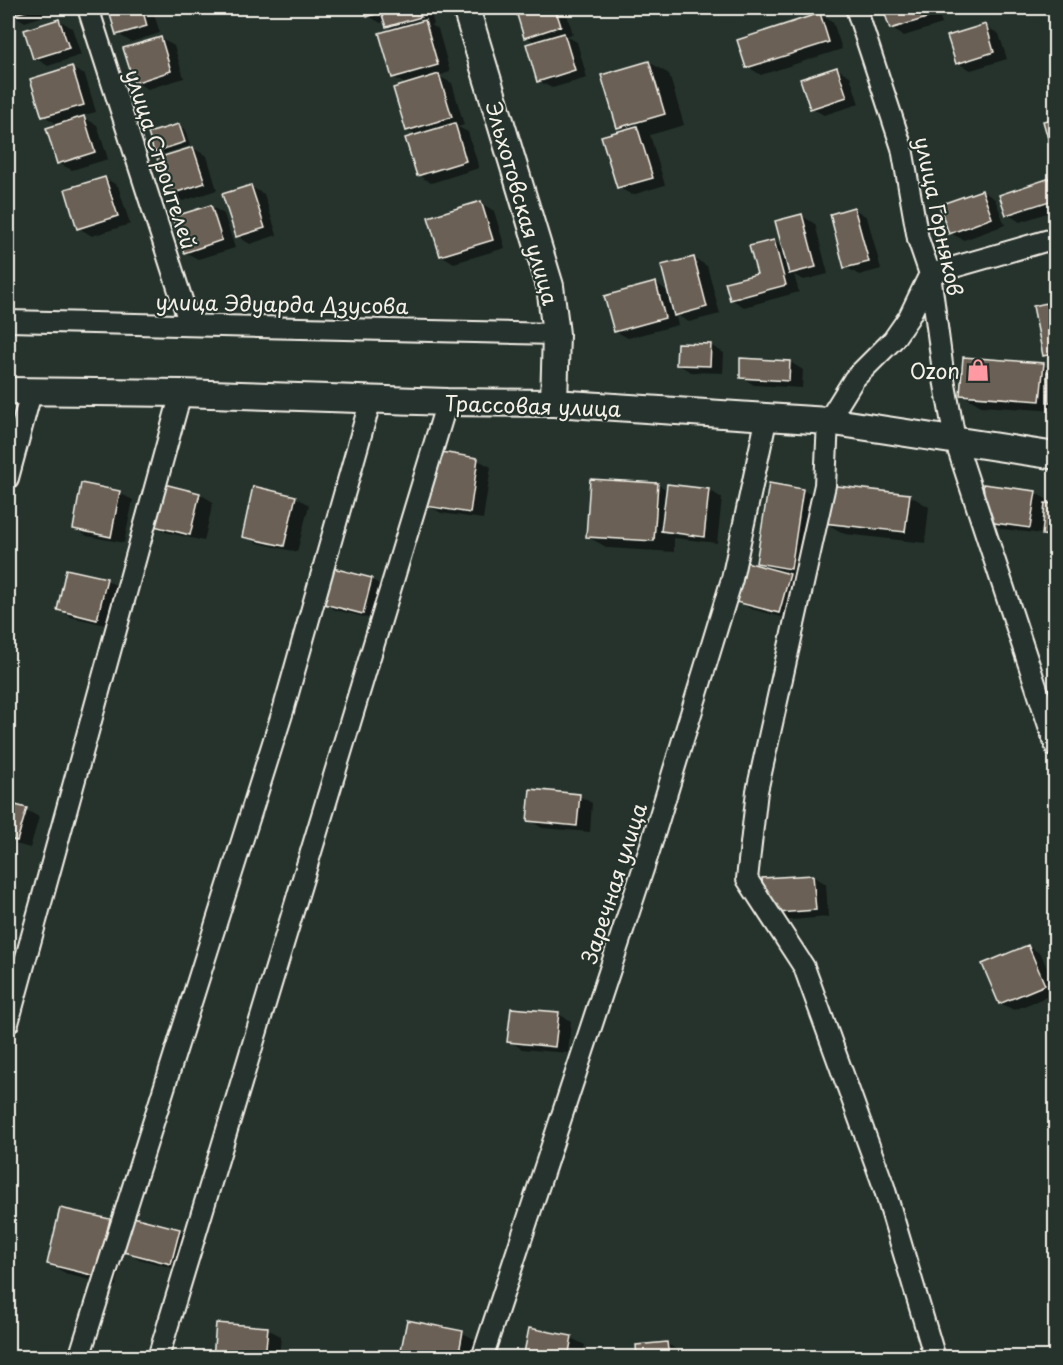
<svg xmlns="http://www.w3.org/2000/svg" width="1063" height="1365" viewBox="0 0 1063 1365" font-family="'Playpen Sans',sans-serif">
<style>
.shadow{fill:#0007}
.building{fill:#6b6155;stroke:#f4f1e8;stroke-width:1.5}
.lines{fill:none;stroke-linecap:round;stroke-linejoin:round}
.minor-casing{stroke:#f4f1e8;stroke-width:24}
.tertiary-casing{stroke:#f4f1e8;stroke-width:30}
.minor{stroke:#26332d;stroke-width:20}
.tertiary{stroke:#26332d;stroke-width:26}
.labels{text-anchor:middle;dominant-baseline:central;stroke-width:4.5;stroke-linejoin:round;paint-order:stroke}
.street-label{font-size:21px;fill:#f4f1e8;stroke:#26332d}
.poi-label{font-size:21px;fill:#f4f1e8;stroke:#26332d;text-anchor:end}
</style>
<rect width="100%" height="100%" fill="#26332d"/>
<filter id="ink" filterUnits="userSpaceOnUse"><feTurbulence type="fractalNoise" baseFrequency=".0167" numOctaves="2"/><feDisplacementMap in="SourceGraphic" scale="12" xChannelSelector="R" yChannelSelector="G"/><feConvolveMatrix kernelMatrix="1 2 1 2 8 2 1 2 1" color-interpolation-filters="sRGB"/></filter>
<g filter="url(#ink)">
<!-- shadow -->
<path class="shadow" d="M10,8H62L63,10L25,22L12,14Z
M109,8H152L160,33L131,42L118,34Z
M366,8H429L434,24L430,25L438,29L450,72L438,76L452,83L464,125L458,127L468,132L479,168L431,183L418,175L417,136L407,130V85L393,77L394,30L387,26L386,22L381,23L368,16Z
M517,8H565L573,34L566,36L577,42L587,78L552,88L538,81L536,43L525,36Z
M796,8H821L805,12Z
M884,8H937L942,24L904,36L891,28Z
M820,15L833,22L842,49L761,75L748,67Z
M59,20L72,28L81,55L48,66L35,58Z
M985,26L999,34L1007,59L971,70L957,63Z
M160,38L174,46L184,78L148,89L135,82Z
M649,62L669,74L684,125L650,135L665,185L632,195L618,187L624,131L618,127Z
M71,68L85,75L96,112L81,116L97,125L108,159L72,170L58,163L59,125L44,116Z
M837,69L850,76L859,104L824,115L811,108Z
M179,126L185,129L190,146L166,153L167,156L193,148L207,156L217,190L183,201L170,194L165,157L155,151Z
M1056,177V210L1020,222L1007,214Z
M105,178L118,186L130,224L92,236L79,228Z
M251,187L264,194L277,235L250,244L237,236Z
M982,191L995,199L1005,225L964,240L950,233Z
M481,203L494,211L505,248L454,263L441,255Z
M211,206L224,214L235,248L198,259L185,252Z
M854,209L867,217L881,269L859,275L846,267Z
M802,216L815,224L828,274L804,280L794,275L799,292L744,307L731,299L759,275L774,241L783,247Z
M694,258L707,266L720,314L689,322L675,314L678,325L628,338L615,331L656,283L669,292Z
M1056,303V361L1044,355Z
M710,345L724,353L723,373L691,372L677,364Z
M790,362L803,370L802,388L754,385L741,377Z
M1043,365L1056,372V411L981,406L961,394Z
M436,453L478,460L491,467L483,519L441,513L428,505Z
M657,484L668,490V486L709,490L722,498L717,543L674,538V552L608,548L588,537Z
M161,485L200,494L213,502L204,541L165,532L151,524Z
M803,490L823,502L810,579L791,576L802,583L793,620L751,609L738,602L769,569L758,562Z
M119,493L133,500L124,543L87,536L74,528Z
M1035,493L1048,500V505H1056V541L1043,534L1002,529L988,521Z
M909,495L929,507L925,543L845,534L825,523Z
M295,497L309,505L297,552L257,543L244,536Z
M371,579L384,587L376,620L335,610L322,602Z
M106,580L119,587L110,626L71,617L58,609Z
M579,796L592,803L590,832L542,828L529,820Z
M8,804L26,810L39,817L30,848L16,844L13,855L8,854Z
M813,876L826,884L828,917L779,921L766,913Z
M1028,946L1041,954L1056,989V993L1014,1010L1000,1003Z
M558,1014L571,1021L568,1053L522,1049L509,1041Z
M109,1221L131,1233L179,1230L192,1238L184,1271L139,1259L125,1251L116,1286L69,1275L49,1264Z
M408,1322L463,1333L476,1340L472,1358L415,1357L402,1350Z
M267,1329L281,1336L279,1358H215Z
M571,1338L585,1345L582,1358H524Z
M667,1344L680,1351L681,1358H639Z"/>
<!-- building -->
<path class="building" d="M8,8H36L11,15Z
M108,8H142L147,26L116,35Z
M364,8H419L421,17L386,27L381,12L367,17Z
M515,8H555L561,26L524,38Z
M883,8H927L930,17L890,29Z
M820,13L829,42L746,68L737,40Z
M59,19L69,48L33,59L24,30Z
M425,20L438,65L392,78L379,33Z
M986,24L994,52L956,64L947,36Z
M564,33L575,70L537,82L526,44Z
M161,37L171,71L134,83L123,48Z
M649,61L665,114L617,128L601,75Z
M72,66L84,105L42,117L30,79Z
M837,67L847,97L810,109L800,79Z
M439,74L452,117L406,131L393,88Z
M84,116L95,152L57,164L46,128Z
M1056,118V160H1054L1043,121Z
M455,123L466,161L417,176L405,138Z
M179,124L185,142L154,152L148,133Z
M637,126L653,178L617,188L601,136Z
M193,147L205,183L168,195L157,158Z
M1056,176V199L1006,215L999,195Z
M105,177L118,216L77,229L65,189Z
M251,185L265,228L236,237L222,194Z
M982,190L992,218L949,234L939,205Z
M481,201L493,240L440,256L428,217Z
M211,205L222,240L184,253L172,217Z
M854,207L869,262L844,268L830,214Z
M802,214L816,267L789,274L775,221Z
M774,240L786,285L730,300L725,282L757,274L749,246Z
M694,257L707,307L674,316L661,265Z
M656,282L665,318L614,332L604,296Z
M1056,301V353L1043,356L1033,306Z
M677,343L711,344L710,366L676,365Z
M963,357L1044,363L1040,401L960,395Z
M740,358L790,361L789,381L740,378Z
M1047,372L1056,373V402H1047Z
M435,451L478,458L470,513L426,506Z
M590,479L658,483L654,541L586,537Z
M81,483L120,491L111,537L73,529Z
M160,483L200,493L190,535L150,525Z
M769,483L803,489L791,569L756,563Z
M667,484L709,489L704,537L661,531Z
M983,484L1036,491L1030,528L987,522Z
M828,485L910,494L905,532L823,523Z
M253,486L296,496L284,546L242,537Z
M1045,503L1056,504V536L1042,535Z
M746,562L790,574L779,613L736,602Z
M329,567L372,578L363,614L320,603Z
M66,569L107,578L97,620L57,610Z
M530,789L580,794L577,826L527,821Z
M8,803L27,808L17,841L8,839Z
M813,875L816,910L765,914L762,878Z
M1028,945L1045,985L999,1004L982,964Z
M511,1008L559,1012L555,1047L507,1042Z
M60,1208L110,1219L96,1276L47,1264Z
M133,1217L180,1229L171,1264L124,1252Z
M407,1320L463,1331L458,1358H436L401,1350Z
M216,1323L268,1327L265,1358H213Z
M529,1328L572,1336L568,1358H523Z
M667,1342L669,1358H637L636,1345Z"/>
<g class="lines">
<!-- minor casing -->
<g class="minor-casing">
<path id="minor" d="M88,8L190,325
M856,8L902,148L918,239L930,274L944,379L955,440L1056,747
M8,321L556,334
M8,478L31,393
M8,1023L181,393
M79,1358L283,711L371,399
M158,1358L447,402
M482,1358L650,848L732,579L767,416
M935,1358L884,1187L804,967L747,879L757,791L825,485L828,421L854,379L893,340L909,317L930,274L1056,238"/>
</g>
<!-- tertiary casing -->
<g class="tertiary-casing">
<path id="tertiary" d="M466,8L550,286L556,334L554,403
M8,391L181,393L447,402L554,403L828,421L1056,456"/>
</g>
<!-- minor -->
<use href="#minor" class="minor"/>
<!-- tertiary -->
<use href="#tertiary" class="tertiary"/>
</g>
</g>
<!-- icons -->
<defs>
<g id="shop-bare" transform="scale(1.8)"><path d="M-5-2.5h2.3a2.7 3.5 0 0 1 5.4 0H5L5.5 6h-11ZM-1.5-2.5h3a1.5 2.3 0 0 0-3 0Z" fill="#ff9aa2" stroke="#26332d" stroke-width="2.5" paint-order="stroke"/></g>
</defs>
<g fill-rule="evenodd">
<use href="#shop-bare" x="978" y="370"/>
</g>
<g class="labels">
<!-- street labels -->
<g class="street-label">
<text transform="translate(162 159) rotate(72)">улица Строителей</text>
<text transform="translate(523 203) rotate(74)">Эльхотовская улица</text>
<text transform="translate(940 216) rotate(78)">улица Горняков</text>
<text transform="translate(282 303) rotate(1)">улица Эдуарда Дзусова</text>
<text transform="translate(533 405) rotate(2)">Трассовая улица</text>
<text transform="translate(613 883) rotate(-72)">Заречная улица</text>
</g>
<!-- poi labels -->
<g class="poi-label">
<text x="960" y="370">Ozon</text>
</g>
</g>
<!-- margin -->
<rect width="1063" height="1365" fill="none" stroke="#26332d" stroke-width="30"/>
<rect x="15" y="15" width="1033" height="1335" fill="none" stroke="#f4f1e8" stroke-width="2" filter="url(#ink)"/>
</svg>
